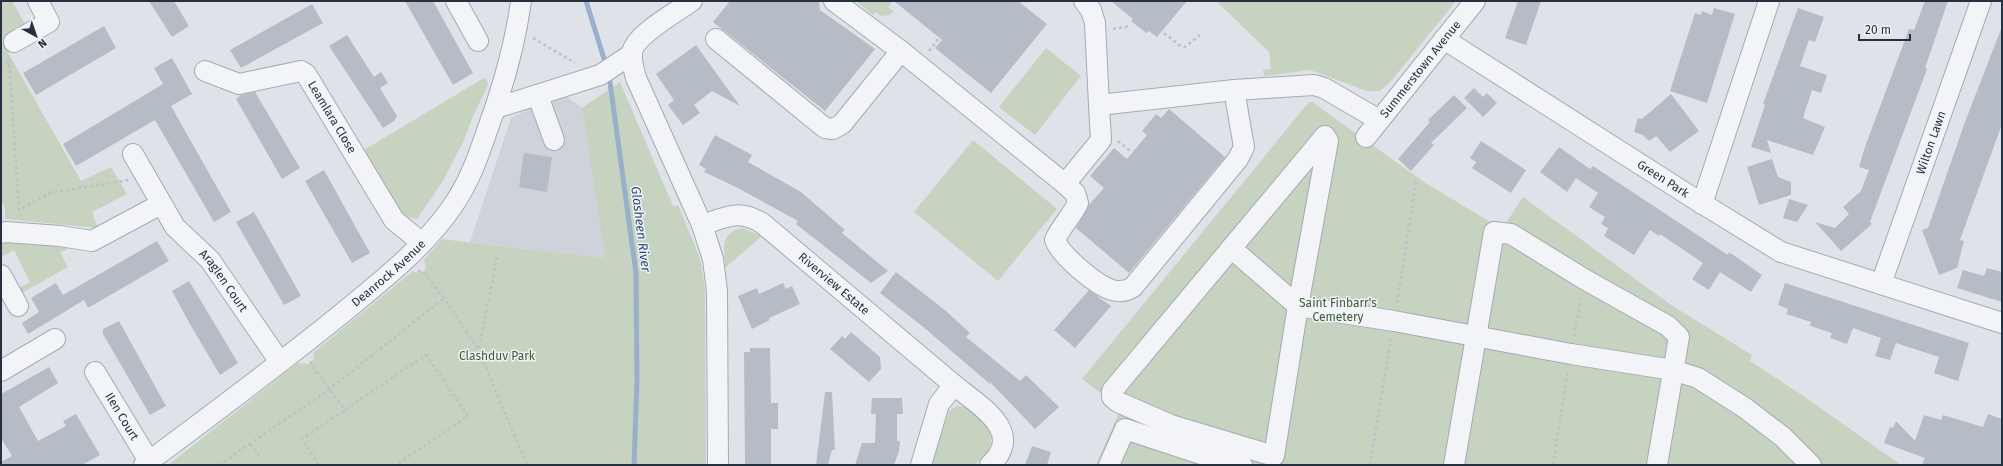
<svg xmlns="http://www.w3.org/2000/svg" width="2003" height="466" viewBox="0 0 2003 466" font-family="'Fira Sans',sans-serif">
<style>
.built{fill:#cdd2db}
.green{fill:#c5d3c0}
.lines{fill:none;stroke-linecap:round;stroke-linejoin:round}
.stream{stroke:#98b0cb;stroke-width:5}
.building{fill:#b6bcc6}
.minor-casing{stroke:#a4aab3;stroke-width:22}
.path{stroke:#bdc1c8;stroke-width:2.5;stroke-dasharray:3 3;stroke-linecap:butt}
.minor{stroke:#f2f4f7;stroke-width:20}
.labels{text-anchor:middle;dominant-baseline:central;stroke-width:3;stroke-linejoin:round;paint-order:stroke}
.street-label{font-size:12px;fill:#273041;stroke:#eff2f6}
.park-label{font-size:12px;fill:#3b5d34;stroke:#eff2f6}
.water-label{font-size:13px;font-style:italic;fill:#2f4f77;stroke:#eff2f6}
</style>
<rect width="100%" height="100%" fill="#dfe3e9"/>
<!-- built -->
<path class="built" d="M561,92L582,108L605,258L470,242L511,118Z"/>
<!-- green -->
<path class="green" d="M1,1H12L26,26L2,42L81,181L111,167L127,194L92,212L98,228L5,219V208L1,201Z
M856,1H891L892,2L888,7L893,11L890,15L880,16L876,12L873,15Z
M1216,1H1456L1392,80L1380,91H1367L1310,70L1264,76L1263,70L1271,69L1269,52Z
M1046,48L1081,76L1035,135L999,107Z
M484,78L487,80L488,85L474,114L464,140L443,181L417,219L407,217L398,212L365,154L364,150Z
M620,82L673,206L678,205L700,258L705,289L706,465H168L298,363L311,364L314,356L313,353L413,271L417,273L423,272L426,267L424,260L442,239L605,258L582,108Z
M1309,102H1312L1424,182L1502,229L1523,197L1671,305L1752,355L1750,361L1802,395L1901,465H1096L1121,408L1082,379Z
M973,140L1057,209L998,281L914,212Z
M743,228L762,236L725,268C725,248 719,233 743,228Z
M8,242L72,246L60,253L68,267L20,294L17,289L30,282L14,250L1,257V243Z
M957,406C972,405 994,427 991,443C989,453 981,459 974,465H932L949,411Z"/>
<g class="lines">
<!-- stream -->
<path class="stream" d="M586,1L606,65
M609,75L636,273L637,382L634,465"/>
</g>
<!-- building -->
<path class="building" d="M149,1H174L189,26L172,37Z
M405,1H433L473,73L453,85Z
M730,1H819L820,10L875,49L825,111L713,22Z
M894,1H1018L1047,24L991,93L935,48L942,40Z
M1111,1H1187L1157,37L1149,31L1146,33L1131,21L1133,19Z
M1518,1H1541L1526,45L1505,38Z
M1925,1H1948L1925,68L1927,69L1870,222L1872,224L1841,251L1815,222L1835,228L1849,214L1843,207L1861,191L1869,170L1859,167L1865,147L1909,29L1914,30Z
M312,4L323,23L241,68L230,50Z
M1714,8L1735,14L1707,103L1670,91L1695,13L1701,15L1702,11L1712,15Z
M1798,8L1824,17L1815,42L1809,40L1800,66L1827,75L1821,93L1812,90L1803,118L1825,127L1813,155L1767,140L1771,153L1751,147L1765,105L1763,104Z
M104,26L116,48L36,95L23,73Z
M2001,29L2002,124L1960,240L1964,241L1957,268L1939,275L1922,230L1928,228L1965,122Z
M347,35L374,77L381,72L388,83L380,88L397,116L394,121L383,128L329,46Z
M696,45L740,106L712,91L694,105L700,113L683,125L668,105L674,100L656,74Z
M172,58L192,94L171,106L231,212L214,222L155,120L76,166L63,144L163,84L154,68Z
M1474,88L1483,97L1487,93L1497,103L1483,117L1464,98Z
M255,92L300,168L282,179L236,99L241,95Z
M1671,94L1699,131L1670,152L1656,136L1649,141L1643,135L1634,132L1638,118L1642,119Z
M1454,95L1467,108L1431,143L1434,145L1411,171L1398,159L1430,122L1428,120Z
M1169,109L1225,157L1129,273L1076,228L1088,206L1104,188L1090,176L1114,148L1127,159L1147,135L1142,131L1156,114L1161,118Z
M715,135L752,155L748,162L801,192L845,230L842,233L888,271L871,283L796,224L798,221L736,187L704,172L706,169L699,165Z
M1481,141L1526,170L1511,193L1472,168L1476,162L1470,158Z
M1559,147L1590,169L1593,166L1728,255L1729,252L1762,275L1751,292L1720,272L1709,290L1701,285L1692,279L1703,263L1660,234L1659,236L1650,230L1634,255L1604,236L1608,228L1601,224L1605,217L1589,207L1598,193L1576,178L1567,192L1540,172Z
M524,153L552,157L547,192L519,187Z
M1772,159L1778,177L1791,182V195L1759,205L1747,167Z
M324,170L370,253L352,263L305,181Z
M1789,199L1808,205L1797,222L1783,218Z
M254,212L301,296L284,305L236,222Z
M157,241L169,261L88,308L84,300L28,334L22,323L39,312L31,298L56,283L63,295Z
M1987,268L2002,272V302L1957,288L1963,270L1984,276Z
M896,272L946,311L970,333L966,337L1020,381L1026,375L1059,407L1035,429L990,382V384L922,326L880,293Z
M189,281L238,363L220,375L191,326L172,291Z
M783,283L786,289L792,286L800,304L769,318L770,320L752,329L738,296L757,288L759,294Z
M1785,283L1969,343L1958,381L1934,373L1939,357L1896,343L1890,360L1875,356L1881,338L1878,337L1853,328L1847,344L1830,338L1832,333L1810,326L1811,322L1786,314L1788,309L1778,305Z
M1089,290L1111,306L1075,348L1054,330Z
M119,321L166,406L150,415L103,334V329Z
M851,332L880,357L881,369L869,382L830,349L842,336L845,339Z
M750,348H770L771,403H778V429H771V465H745L744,352H750Z
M49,367L58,383L19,407L38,441L66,426L63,421L76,414L100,455L82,465H1V462L12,456L1,438V394Z
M825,392H832L835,450H832L828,465H816Z
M872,398H902L903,414H897V441H900L899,451L894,465H855L862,443H875L876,414H871Z
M1988,414L2002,419V465H1922L1925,458L1884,443L1890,427L1893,428L1896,421L1915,441L1924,415L1941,420L1943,415L1983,427Z
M1032,446L1051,452L1047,465H1025Z"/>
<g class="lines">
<!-- minor casing -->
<g class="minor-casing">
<g id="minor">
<path d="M456,1L478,41"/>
<path d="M692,1C677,12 634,35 632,53C631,61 634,70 636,78L702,225L713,259L717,291L718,465"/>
<path d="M834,1L901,51L1065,184L1101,140L1099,105"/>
<path d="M1084,1L1091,10L1095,23L1099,105L1234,90L1314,85L1324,88L1379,120"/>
<path d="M716,39L825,128L833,129L842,124L901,51"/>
<path id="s1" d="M1444,39L1690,196L1781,252L2002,323"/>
<path d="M14,42L49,22L38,1"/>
<path id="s2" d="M205,71L239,84L301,71L306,74L394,220L422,243"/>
<path d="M538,96L554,140"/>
<path d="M496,108L600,75L632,54"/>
<path d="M1325,136L1328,141L1298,306L1274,456L1171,425L1118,402L1112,397V391Z"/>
<path id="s3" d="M1366,137L1475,1"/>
<path id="s4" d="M133,154L175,227L210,260L280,362"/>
<path d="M1065,184L1075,193L1078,203C1072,216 1061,226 1055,240C1061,256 1096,285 1112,290C1119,292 1127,291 1133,287L1238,159L1244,147L1234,90"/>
<path d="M1702,204L1769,1"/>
<path id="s5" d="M702,225C727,217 738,209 762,223L954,385L939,404L921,465"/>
<path d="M1,233L6,232L60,236L92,241L161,204"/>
<path d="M1231,248L1298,306L1394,321L1571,354L1673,370L1698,378L1745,408L1783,437L1811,465"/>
<path d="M1,275L18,306"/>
<path id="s6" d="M1881,284L1981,1"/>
<path d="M1,371L55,339"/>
<path id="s7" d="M95,372L149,461"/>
<path d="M954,385C978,405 1026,431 990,465"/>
<path id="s8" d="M144,465C210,416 276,367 340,315C380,282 422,250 452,207C470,181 478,157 488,128C503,87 515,45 521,1"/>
<path d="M1109,465L1125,429L1210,457L1242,465"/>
<path d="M1454,465L1494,232L1511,234L1584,279L1668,326L1679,337L1657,465"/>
</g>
</g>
<!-- path -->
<path class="path" d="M1113,29L1130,26
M1164,33L1179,45L1185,47L1200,35
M533,38L575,63
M929,51L944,32
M1,65L9,61L19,210L50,193L128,180
M1118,141L1130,151
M418,271L423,272L444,298L478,349L527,465
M1397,303L1416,182
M1574,336L1581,298
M479,348L498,253
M311,361V364L346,411
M250,444L261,458
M219,465L330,389L444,298
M319,465L302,439L426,355L468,416L396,465
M1370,465L1391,339
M1553,465L1568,370"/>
<!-- minor -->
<use href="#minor" class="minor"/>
</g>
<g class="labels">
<!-- street labels -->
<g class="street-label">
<text stroke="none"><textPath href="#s3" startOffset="87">Summerstown Avenue</textPath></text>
<text stroke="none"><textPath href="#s2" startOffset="156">Leamlara Close</textPath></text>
<text stroke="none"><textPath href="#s6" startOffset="150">Wilton Lawn</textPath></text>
<text stroke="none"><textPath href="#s1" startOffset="260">Green Park</textPath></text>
<text stroke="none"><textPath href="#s8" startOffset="311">Deanrock Avenue</textPath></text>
<text stroke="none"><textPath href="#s4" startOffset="157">Araglen Court</textPath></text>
<text stroke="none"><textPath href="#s5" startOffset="157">Riverview Estate</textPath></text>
<text stroke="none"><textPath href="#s7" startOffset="52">Ilen Court</textPath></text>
</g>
<!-- park labels -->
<g class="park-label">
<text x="1338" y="303">Saint Finbarr's<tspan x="1338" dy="14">Cemetery</tspan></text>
<text x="497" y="356">Clashduv Park</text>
</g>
<!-- water labels -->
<g class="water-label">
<text transform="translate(641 229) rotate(83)">Glasheen River</text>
</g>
</g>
<!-- border -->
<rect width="2003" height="466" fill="none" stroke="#273041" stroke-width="4"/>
<!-- north arrow -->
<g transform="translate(36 36) rotate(140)" stroke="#eff2f6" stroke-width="3" paint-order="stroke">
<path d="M0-3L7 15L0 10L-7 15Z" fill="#273041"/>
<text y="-6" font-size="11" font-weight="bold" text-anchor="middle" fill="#273041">N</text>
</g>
<!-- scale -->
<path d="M1859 34v6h51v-6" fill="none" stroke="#273041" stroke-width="2"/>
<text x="1865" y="34" font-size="12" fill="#273041" stroke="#eff2f6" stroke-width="3" paint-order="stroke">20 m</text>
</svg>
